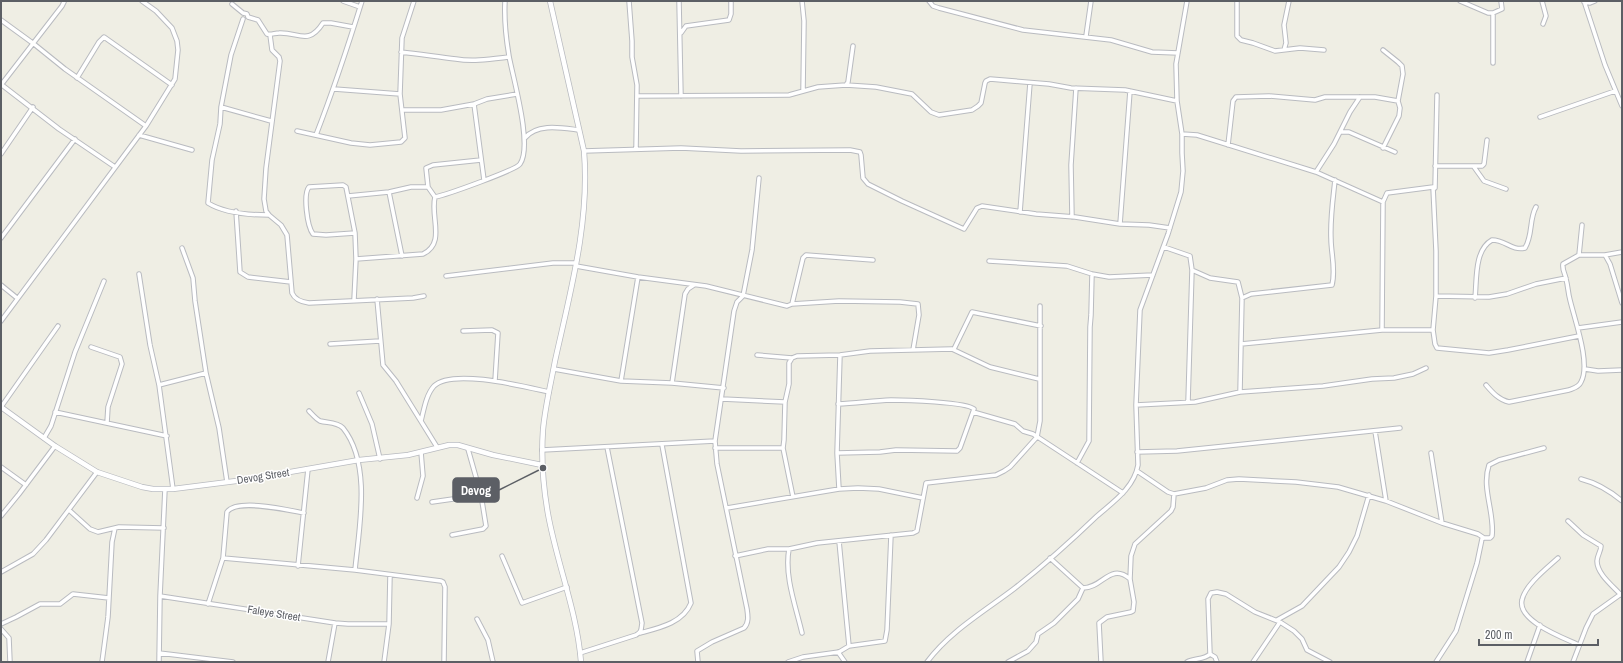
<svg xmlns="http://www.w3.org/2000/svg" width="1623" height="663" viewBox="0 0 1623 663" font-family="'Archivo Narrow',sans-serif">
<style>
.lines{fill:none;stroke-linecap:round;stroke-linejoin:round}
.minor-casing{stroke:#b9bbc0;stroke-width:5.5}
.tertiary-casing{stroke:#b9bbc0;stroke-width:6}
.minor{stroke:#fff;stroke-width:3.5}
.tertiary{stroke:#fff;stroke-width:4.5}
.labels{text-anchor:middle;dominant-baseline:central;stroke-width:3;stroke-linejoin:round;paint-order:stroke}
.street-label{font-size:11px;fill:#5c5f65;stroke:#fff}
.leader{fill:none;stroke:#5c5f65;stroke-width:1.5}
.callout-dot{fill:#5c5f65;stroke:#fff;stroke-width:1.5}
.callout{fill:#5c5f65;stroke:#5c5f65;stroke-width:1.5}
.callout-label{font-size:12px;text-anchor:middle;font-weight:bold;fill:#fff}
</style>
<rect width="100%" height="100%" fill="#efeee4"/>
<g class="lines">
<!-- minor casing -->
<g class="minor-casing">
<path id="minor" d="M343,1L360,7
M629,1L632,41V57L637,85L636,149
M679,1L681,96
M802,1L804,21L803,91
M929,1L933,6L939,8L1023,30L1111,40L1152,52L1178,53
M1237,1V36L1241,40L1253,43L1275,51L1300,48L1324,50
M1460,1L1488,13H1493L1502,9L1501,1
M1542,1L1546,16L1543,24
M1584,1L1605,65L1622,106
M1584,2L1590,3L1595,1
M232,4L243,13L247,14L248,17L258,20L267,34C271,35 275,33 279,33C299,32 308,46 323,23H331L353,27
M243,19L231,55L221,107L220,124L212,160L208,203C224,213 250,215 269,215
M1,20L34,44L65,69L146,126
M681,33L686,26L729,20L731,14V1
M270,35L272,50L279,57L280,61L266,168L264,199L266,211L269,215L281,225L287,235L292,293C295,300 301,302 309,303L413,298L424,296
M1086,36L1091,1
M1284,50L1286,43L1284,25L1289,1
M1383,50L1398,62L1402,66L1403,74L1398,101L1400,108L1399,116L1383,148
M401,52C420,54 438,57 456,59C473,62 492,59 509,57
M1493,63V13
M77,78L99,42L104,37L172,85
M1,85L62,6L64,2L63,1
M2,85L59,129L115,167
M846,85L848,82L853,46
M334,89L400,94
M637,96L789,95L818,87L846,85L876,87L912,94L931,112L939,115L972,110L978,106L981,103L985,83L986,81L990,79L1049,84L1071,88L1125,90L1177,101
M474,104L484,180
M221,107L271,121
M402,110H441L474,104L487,99L517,94
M1540,117L1615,91
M297,131L351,143L370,145L401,142L405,138L400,94L402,38L414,1
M1341,132H1349L1395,152
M1182,134L1197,135L1316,172L1383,202
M139,135L192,150
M316,135C333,91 348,46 362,1
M525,138C537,123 562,128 579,130
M1228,145L1233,101L1236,97L1269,96L1315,100L1325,97H1375L1398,101
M584,151L681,148L741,151L850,150L860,152L861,155L863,178L868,184L902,201L964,229L977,208L982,206L1036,214L1075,217L1120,224L1149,225L1170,228
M1,154L33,107
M1435,166H1482L1484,164L1487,140
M1474,167L1484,181L1506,189
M1316,172L1334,144L1350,112L1360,97
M1433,187L1436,251V296L1433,330L1435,344L1437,348L1489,353L1508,350L1579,336
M389,192L402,256
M348,196L389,192L411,187H428
M435,197C446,195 516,170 520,164C533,146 513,78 509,56C506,38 504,19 505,1
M435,197L428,187L426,168L433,165L481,160
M236,211L240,272L248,277L291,282
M1020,212L1030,83
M1072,217L1071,165L1076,88
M1120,224L1130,91
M1,238L75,139
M1164,247L1190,256L1192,270L1188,402
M1579,255L1582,225
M1605,255L1610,264L1622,303
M356,259L423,254C446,243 430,217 435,197
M989,261L1067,266L1092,274L1109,277L1153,275
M576,266L638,277L706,286L787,306L792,304L839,301L900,302L918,304L919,315L913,350
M1192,270L1210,278L1238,282L1242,298L1241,344
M139,274L150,345L159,385L173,489
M446,276L553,263H576
M1,285L17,298
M1436,296L1489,297L1507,294L1536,284L1566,278
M1242,298L1251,294L1332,285C1336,270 1331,253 1331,239C1330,219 1333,199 1335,180
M1475,298C1477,280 1474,250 1492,240C1506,240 1511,251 1525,248C1533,235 1529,219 1536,207
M377,299L383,365L396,381L437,447
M354,300L356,259L355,233L346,187L343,185L309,187C303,194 307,226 313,234L326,235L355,233
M792,304L803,258L806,255L873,260
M1,321L146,126L175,79L178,50L177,41L172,28L156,11L142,1
M1578,328L1622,322
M1382,330L1383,202L1387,193L1433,187L1435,188L1437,95
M463,331L492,330L498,333L495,381
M330,344L380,341
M91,347L120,357L122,364L108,407L107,423
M954,349L972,312L1041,326
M757,355L792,358L797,356L840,355L870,351L952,349L990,367L1039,379
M792,358L789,363V384L785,402L784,440L783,448L793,497
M554,369L621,381L672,383L724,388
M1585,369L1598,371L1622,370
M206,373L219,428L227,482
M621,381L638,277
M672,383L685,294L688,289L694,285
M159,385L206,373L195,301L193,278L182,248
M1486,385C1492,392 1499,400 1509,402L1569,390C1574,388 1579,387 1581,382C1591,364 1575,321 1570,300C1568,293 1568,286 1566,279C1565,273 1562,270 1563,264L1579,255H1605L1622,252
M1240,392L1323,386L1372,379L1394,378L1413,374L1426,368
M359,393L372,424L380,459
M722,399L785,402
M1136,405L1195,402L1240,392L1241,344L1382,330H1433
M1,407L58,326
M309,411C312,414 316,419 320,421C328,423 337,422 343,428C372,464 359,528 355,570
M55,412L167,436
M973,412L1015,424L1023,431L1033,434L1123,493
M421,421C424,409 426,395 434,386C452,368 526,387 549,392
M1375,431L1386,501
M44,438L51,426L75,352L104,281
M715,448H783
M542,450L715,441
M1137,452L1177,451L1400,428
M837,453L880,452L896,450L957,451L960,448L974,409C967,402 904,400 891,400C873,401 856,403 838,404
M1431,453L1442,523
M1077,463L1089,441L1090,327L1091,315L1092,274
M1,467L26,485
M1137,471L1168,492L1174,494L1206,488L1227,480L1239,479L1296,482L1338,487L1386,501L1442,523L1478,534L1484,538H1490L1492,536C1495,513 1481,488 1489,465L1499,460L1544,448
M1581,479C1597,483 1610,491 1622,501
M839,489L837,453L840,355
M417,498L423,476L421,452
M432,502L481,495
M727,508L839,489L858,488L879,489L923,498
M69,510L90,529L98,532L119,527L164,528
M1,516L19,494L55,446
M1568,521L1583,535L1601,546C1601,551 1597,556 1597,561C1597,574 1613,586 1621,595
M452,535L483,529L486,526L481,495L468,449
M839,541L849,646
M789,549C784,576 796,607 802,633
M502,556L522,603L567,587
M735,556L768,549H789L817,543L913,533L917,531L926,483L996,475L1004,471L1010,467L1037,437L1040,421V306
M223,558L355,570L441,581L443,582L445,587L444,662
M1050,558L1083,588C1103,588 1110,562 1130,579
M1558,558C1547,568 1525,585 1522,600C1517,621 1564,638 1579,645
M298,566L308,469
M1,572L33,554L46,540L97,472
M160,596L335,623L348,624H389
M208,604L223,558L227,512C237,498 288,510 304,513
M477,619L488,640L493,662
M1277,620L1302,606L1339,567L1349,552L1357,536L1369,495
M1,624L16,617L40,604H60L73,594L109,598
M1,629L9,638L10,662
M640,633C659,628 683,623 691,603L662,445
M838,652L845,662
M159,653L233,662
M580,653L636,635C642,632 641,629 642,623L607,447
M1210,654L1215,657L1217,662
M102,662L108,617L112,542L115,528
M159,662L160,596L165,489
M328,662L335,623
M384,662L389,624L390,575
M698,662L697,651L712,642L744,628C749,623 748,616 747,609L717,464L715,441L734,311L737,302L743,296L752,250L759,178
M788,662L803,657L839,652L849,646L885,641L887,630L891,535
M927,662C950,631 985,611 1015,588C1043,566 1071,541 1097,516C1113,502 1134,488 1138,465L1136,405L1140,310L1168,234L1181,192L1183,171L1182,153V134L1177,101L1176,64L1187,1
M1008,662L1028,651L1036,642L1038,634L1054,623L1078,599L1083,588
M1101,662L1099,623L1107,617L1131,612L1133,611L1134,602L1130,579L1131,556L1135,544L1171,511L1173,507L1174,494
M1187,662C1194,658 1204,660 1210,654L1208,599L1211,593L1217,592L1226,594L1255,612L1280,622L1294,631L1302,639L1307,650L1330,662
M1253,662L1280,622
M1436,662L1456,631L1477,563L1482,539L1484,538
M1527,662L1540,625
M1573,662L1586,628L1593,614L1621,594"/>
</g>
<!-- tertiary casing -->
<g class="tertiary-casing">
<path id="tertiary" d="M550,1L584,151C590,222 570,293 555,361C551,383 545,407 543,430C541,458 543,486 548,514C557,564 577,611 581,662
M1,407L55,446L97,472L142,487L153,489H173L244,480L359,460L408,455L449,445H458L493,455L542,465"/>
</g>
<!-- minor -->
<use href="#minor" class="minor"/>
<!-- tertiary -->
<use href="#tertiary" class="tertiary"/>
</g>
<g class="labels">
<!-- street labels -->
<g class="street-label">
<text transform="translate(263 476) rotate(-9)">Devog Street</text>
<text transform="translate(274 613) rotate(9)">Faleye Street</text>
</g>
</g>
<!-- callouts -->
<path class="leader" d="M543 468L499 490"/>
<circle class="callout-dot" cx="543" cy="468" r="4"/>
<rect class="callout" x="453" y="478" width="46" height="24" rx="4"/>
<g class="callout-label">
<text x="476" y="495">Devog</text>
</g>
<!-- border -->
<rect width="1623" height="663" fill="none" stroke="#5c5f65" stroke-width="4"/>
<!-- scale -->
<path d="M1479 639v6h119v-6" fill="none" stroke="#5c5f65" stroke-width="2"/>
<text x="1485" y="639" font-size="12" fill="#5c5f65" stroke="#ffffff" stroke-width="3" paint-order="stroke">200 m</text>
</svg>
